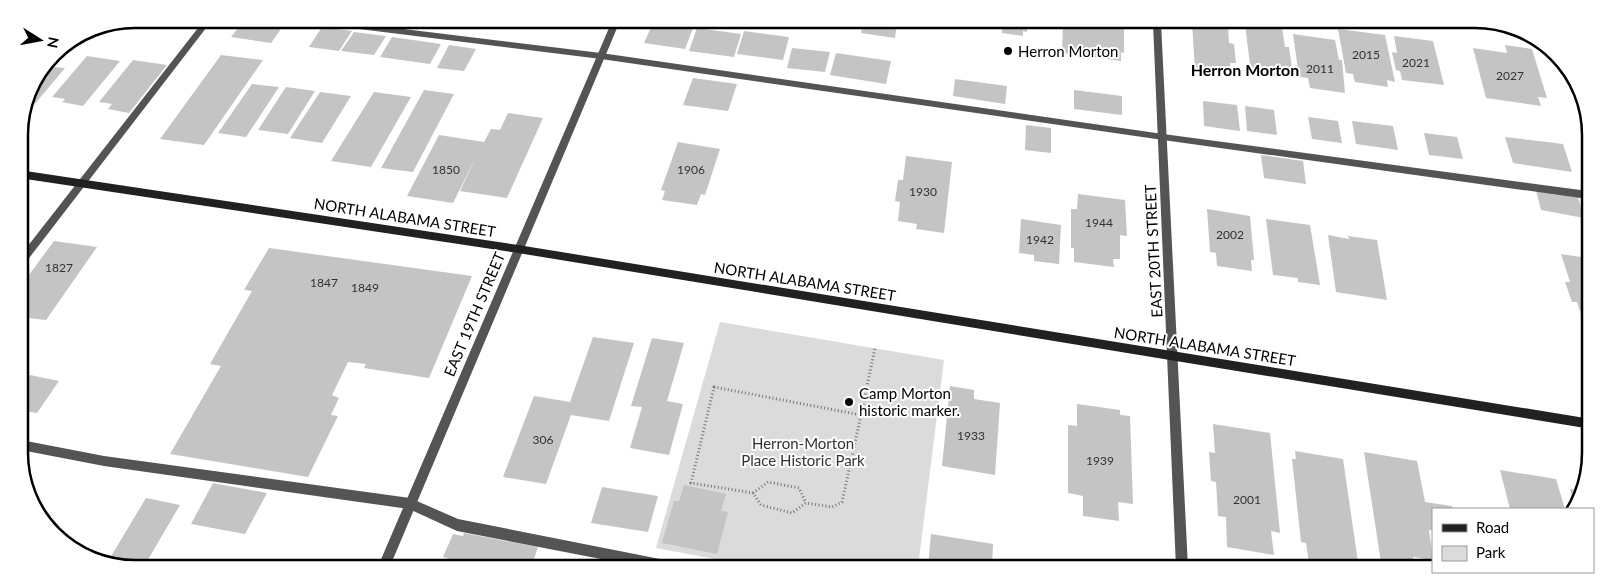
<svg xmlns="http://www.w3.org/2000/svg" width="1609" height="588" viewBox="0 0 1609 588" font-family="Lato,sans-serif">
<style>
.green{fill:#dbdbdb}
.building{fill:#c4c4c4}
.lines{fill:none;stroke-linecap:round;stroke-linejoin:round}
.path{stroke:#767676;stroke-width:3;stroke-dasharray:1 2.5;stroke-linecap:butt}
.service{fill:#545454;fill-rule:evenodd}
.minor{fill:#545454;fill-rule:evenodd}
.secondary{fill:#212121;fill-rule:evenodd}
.poi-dot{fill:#000;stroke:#fff;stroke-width:2}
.labels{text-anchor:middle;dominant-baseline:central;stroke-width:4;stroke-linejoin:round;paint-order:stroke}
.number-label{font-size:12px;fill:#313131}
.poi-label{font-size:15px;fill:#000;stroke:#fff;text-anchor:start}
.street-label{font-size:15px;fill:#000;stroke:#fff}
.park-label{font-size:15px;fill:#323232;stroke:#fff}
.neighbourhood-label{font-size:16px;font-weight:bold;fill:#000;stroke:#fff}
.rim{fill:none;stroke:#000;stroke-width:2.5}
</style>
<rect width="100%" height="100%" fill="#fff"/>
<!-- green -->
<path class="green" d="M720,322L944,360L918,567L752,566L656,548Z"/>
<!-- building -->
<path class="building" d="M134,19H154L148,25L122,21Z
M163,19H199L190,29L158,25Z
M245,19H254L285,23L271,43L231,37Z
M863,22H897L895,38L861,33Z
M968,22L1027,23V32L1023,31V36L1002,33V28L967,24Z
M653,23L693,28L685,49L644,43Z
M1063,23H1124V53L1121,52V61L1062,53Z
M1192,23L1228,24L1229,43L1234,44L1236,63H1230L1231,74L1195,70Z
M1245,24L1282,28L1285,47H1289L1292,68L1284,67L1286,77L1251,73Z
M322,27L352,31L339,51L309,47Z
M697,28L741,34L734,57L689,51Z
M1338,29L1385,35L1395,82L1387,80L1388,87L1355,82L1353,74L1346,73Z
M744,31L789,37L783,60L737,54Z
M354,32L386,36L374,55L341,51Z
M1293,34L1335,40L1339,60H1342L1345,93L1310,88L1308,78L1299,77Z
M1394,36L1433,41L1444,85L1402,80L1400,71L1396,70L1392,52L1397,53Z
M392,37L441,44L430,64L380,57Z
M449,45L476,49L464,71L437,68Z
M1505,45L1532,49L1547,98L1538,97L1541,106L1486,98L1473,48L1507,53Z
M792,48L830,52L825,72L787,68Z
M836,53L891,61L886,84L830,75Z
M221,55L263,60L204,145L160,139Z
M87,56L120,61L83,106L62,102L65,99L52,97Z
M133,60L167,65L129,113L108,109L112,104L99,102Z
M44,66L65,68L23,118L21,117L31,83Z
M693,78L737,84L728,111L683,105Z
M955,79L1007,86L1005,104L953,96Z
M252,84L279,87L246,137L218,133Z
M286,87L315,91L288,134L258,130Z
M424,90L454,94L413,172L381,168Z
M1074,90L1122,96V115L1074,109Z
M320,92L351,96L322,143L290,138Z
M374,92L411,97L371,167L331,161Z
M1203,101L1237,105L1240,131L1204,126Z
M1245,106L1274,110L1277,135L1247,131Z
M508,113L543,118L507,198L460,191L477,155L453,203L407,196L439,135L484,142L491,129L500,130Z
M1308,117L1338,121L1342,143L1312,139Z
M1352,121L1393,126L1398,150L1356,144Z
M1026,125L1051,128V153L1025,150Z
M1424,133L1457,137L1463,159L1429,155Z
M1505,137L1563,144L1572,172L1513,163Z
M678,142L720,149L705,195L701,194L697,205L662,200L665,191L661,190Z
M1261,155L1303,161L1306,184L1264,178Z
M906,156L952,162L944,233L916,229L917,224L898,221L900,202L895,201L898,180H903Z
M1536,190L1578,197L1584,218L1541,210Z
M1078,194L1125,200L1127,236L1120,235V259H1113L1114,267L1074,262V248H1071V209H1077Z
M1207,209L1250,216L1254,260H1251L1252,271L1217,266L1216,253L1210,252Z
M1021,219L1061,225L1059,264L1034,261V255L1019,253Z
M1266,219L1310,225L1320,285L1298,282V278L1273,275Z
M1328,235L1349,239L1348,236L1377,240L1387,300L1336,292Z
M54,241L97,247L46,320L20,317V287Z
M269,248L472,276L429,378L364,368L366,364L348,362L332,395L339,398L331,415L338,416L308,477L170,454L221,366L210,364L252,291L244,290Z
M1561,254L1587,258L1586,329L1577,302H1572L1565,282H1570Z
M593,337L634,343L609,421L571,415L546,484L503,477L534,396L570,402Z
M652,338L684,343L667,401L683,404L669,455L630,448L642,407L631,406Z
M30,375L59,381L37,413L21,410L20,389Z
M950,386L974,390V399L1000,403L995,475L942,466Z
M1077,404L1120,410V415L1130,416L1133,504L1118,502L1119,521L1083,516V496L1068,493V425L1077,426Z
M1213,424L1270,433L1280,533L1271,531L1274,555L1227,547L1226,517L1218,516L1216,482L1211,481L1209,452L1215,453Z
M1295,451L1343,459L1359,569L1343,568L1309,563L1306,543L1301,542L1292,459H1296Z
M1364,452L1417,461L1425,502L1452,506L1453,509H1433V530H1429L1433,560L1413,557L1415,569H1382Z
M1500,470L1556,479L1565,509H1510Z
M213,483L267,493L245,534L191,524Z
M684,485L726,494L721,511L728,512L717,554L662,543L674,501H679Z
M602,487L658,496L648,532L591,523Z
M1570,489L1584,491L1574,505Z
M146,498L180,505L146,563H107Z
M464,533L538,547L532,565H445L448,558L443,557L453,534L463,536Z
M931,534L993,544L992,567H928Z
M1069,562L1096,566V567H1069Z"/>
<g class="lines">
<!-- path -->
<path class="path" d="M714,387L861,415L842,502L832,507L806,503L792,513L761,505L753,493L691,483Z
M861,415L875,348
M753,493L768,482L799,488L806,503"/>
<!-- service -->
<path class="service" d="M205,19H213L23,266L20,267V256Z
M299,19L330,20L601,53L1163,134L1588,191V199L1163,140L601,59L303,22Z
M21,440L104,456L410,498L458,519L665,560L669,562L671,566L632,565L457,531L409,509L104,466L21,450Z"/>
<!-- minor -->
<path class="minor" d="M612,21H620L391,564H379Z
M1153,23H1161L1188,568H1176Z"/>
<!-- secondary -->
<path class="secondary" d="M19,170L518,245L1585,418V428L518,253L19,178Z"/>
</g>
<!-- markers -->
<g class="poi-dot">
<circle cx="1008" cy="51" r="5"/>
<circle cx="849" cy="402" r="5"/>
</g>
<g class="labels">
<!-- number labels -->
<g class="number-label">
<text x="1366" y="54">2015</text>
<text x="1416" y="62">2021</text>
<text x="1320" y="68">2011</text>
<text x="1510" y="75">2027</text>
<text x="446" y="169">1850</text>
<text x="691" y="169">1906</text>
<text x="923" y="191">1930</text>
<text x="1099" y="222">1944</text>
<text x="1230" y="234">2002</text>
<text x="1040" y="239">1942</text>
<text x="59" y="267">1827</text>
<text x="324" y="282">1847</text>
<text x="365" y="287">1849</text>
<text x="971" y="435">1933</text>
<text x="543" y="439">306</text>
<text x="1100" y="460">1939</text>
<text x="1247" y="499">2001</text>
</g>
<!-- poi labels -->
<g class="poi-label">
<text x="1018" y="51">Herron Morton</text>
<text x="859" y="393">Camp Morton<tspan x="859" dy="17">historic marker.</tspan></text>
</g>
<!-- street labels -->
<g class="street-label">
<text transform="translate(405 217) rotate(9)">NORTH ALABAMA STREET</text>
<text transform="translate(1153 251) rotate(-93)">EAST 20TH STREET</text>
<text transform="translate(805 281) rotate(9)">NORTH ALABAMA STREET</text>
<text transform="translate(474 314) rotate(-67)">EAST 19TH STREET</text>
<text transform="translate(1205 346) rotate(9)">NORTH ALABAMA STREET</text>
</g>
<!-- park labels -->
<g class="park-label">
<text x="803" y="443">Herron-Morton<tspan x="803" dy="17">Place Historic Park</tspan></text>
</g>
<!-- neighbourhood labels -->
<g class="neighbourhood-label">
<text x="1245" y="69">Herron Morton</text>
</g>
</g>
<!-- crop -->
<path d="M0 0H1609V588H0ZM135 28H1475A107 107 0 0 1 1582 135V453A107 107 0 0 1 1475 560H135A107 107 0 0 1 28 453V135A107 107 0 0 1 135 28Z" fill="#fff" fill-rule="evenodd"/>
<path class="rim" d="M135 28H1475A107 107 0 0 1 1582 135V453A107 107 0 0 1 1475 560H135A107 107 0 0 1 28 453V135A107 107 0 0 1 135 28Z"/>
<!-- legend -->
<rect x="1432" y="508" width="162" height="65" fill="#ffffff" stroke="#999999"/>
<rect x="1442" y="524" width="25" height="8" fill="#212121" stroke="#999999"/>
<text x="1476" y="533" font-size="15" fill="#000000">Road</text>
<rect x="1442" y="546" width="25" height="15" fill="#dbdbdb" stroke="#999999"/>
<text x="1476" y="558" font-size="15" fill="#000000">Park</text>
<!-- north arrow -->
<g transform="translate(40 40) rotate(101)" stroke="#ffffff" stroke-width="4" paint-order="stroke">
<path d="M0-4L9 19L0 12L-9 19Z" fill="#000000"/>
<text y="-8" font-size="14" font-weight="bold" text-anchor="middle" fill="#000000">N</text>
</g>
</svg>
